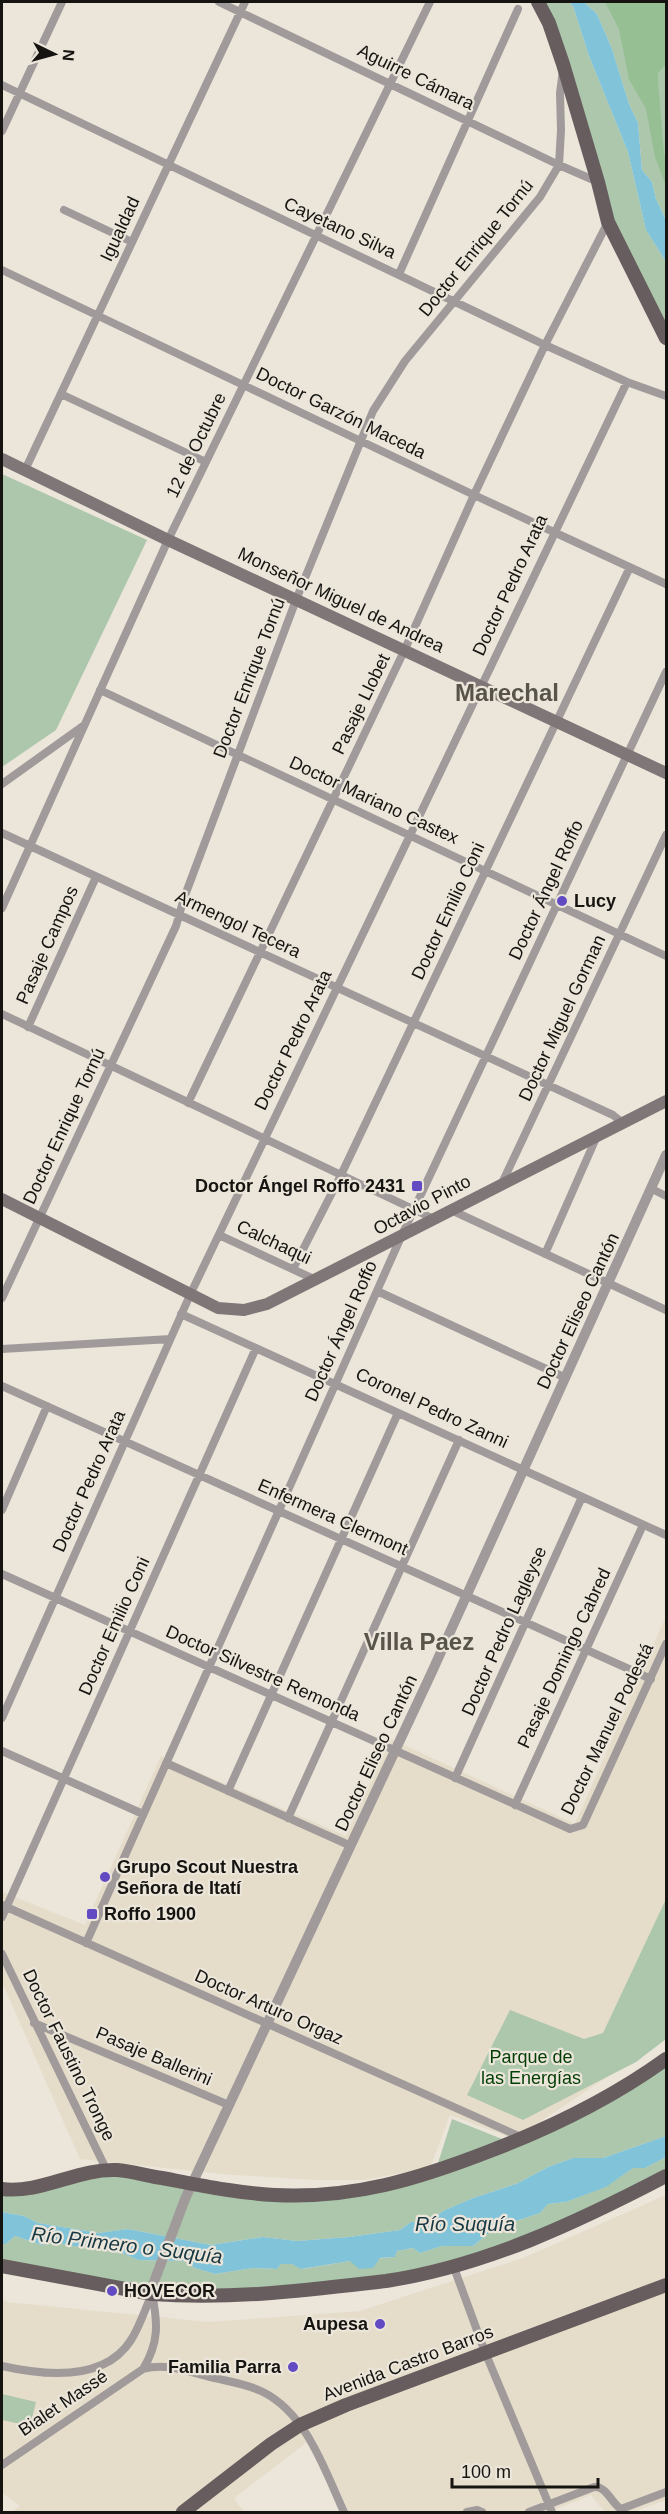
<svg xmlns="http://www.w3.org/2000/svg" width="668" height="2514" viewBox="0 0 668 2514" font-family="Arial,sans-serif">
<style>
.built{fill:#e5ddca}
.green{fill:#acc7ab}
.forest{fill:#96bf94}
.water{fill:#81c4d9}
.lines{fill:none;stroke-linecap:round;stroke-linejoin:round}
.minor{stroke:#a19a9b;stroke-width:8}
.tertiary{stroke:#a19a9b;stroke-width:10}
.secondary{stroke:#7f7677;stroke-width:12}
.primary{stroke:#675d5e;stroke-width:14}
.poi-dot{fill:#624ac3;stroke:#ebe5da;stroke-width:2}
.labels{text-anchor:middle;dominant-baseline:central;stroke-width:4.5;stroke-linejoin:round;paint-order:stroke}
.street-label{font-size:18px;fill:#151410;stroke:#ebe5da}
.poi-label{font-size:18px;font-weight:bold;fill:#151410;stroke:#ebe5da;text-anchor:start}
.park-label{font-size:18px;fill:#003e04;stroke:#ebe5da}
.water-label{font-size:20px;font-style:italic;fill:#173842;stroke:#ebe5da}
.district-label{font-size:24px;font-weight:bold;fill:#58544a;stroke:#ebe5da}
</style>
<rect width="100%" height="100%" fill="#ebe5da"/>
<!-- built -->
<path class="built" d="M666,1616V2038L514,2139L450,2115L430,2168L363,2180H317L233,2175L80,2159L2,1982V1892L85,1925L161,1756L346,1836L391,1739L575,1824Z
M666,2195V2500L633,2512H605L591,2495L549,2512H349L314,2437L234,2498L244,2512H12L20,2506L2,2493V2299L7,2302L208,2322L360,2311L523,2258Z"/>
<!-- green -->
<path class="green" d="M538,2H569L573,6L589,56L628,152L646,230L666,262V338L608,222Z
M584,2H666V220L656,199L652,182L642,170L638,123L629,104L612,49L597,14Z
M2,474L147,540L56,730L2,767Z
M666,1899V2039L636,2062L523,2120L467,2095L510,2010L584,2039L603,2033Z
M666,2059V2136L603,2158H573L548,2167L516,2184L473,2198L445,2210L427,2222H411L400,2230L349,2237L297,2241L263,2237L211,2245L128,2229L99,2233L38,2223L24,2216L2,2212V2189L114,2170L255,2193L380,2187L523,2139Z
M452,2119L507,2141L438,2163Z
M666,2157V2176L595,2213L427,2273L173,2295L2,2266V2244H6L15,2236L42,2245L53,2242L79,2247L91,2244L116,2250L138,2260L185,2261L195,2268L215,2274L253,2268L277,2269L281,2264H292L302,2269L350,2261L395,2257L397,2251L413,2248L420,2253L442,2246H473L495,2228L540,2213L548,2204L566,2202L605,2187L633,2168H645Z
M2,2394L36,2402L30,2426L2,2420Z"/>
<!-- forest -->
<path class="forest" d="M605,2H666V68L664,66L658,73V81L664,153L666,159V186L655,157L646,109L629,79L619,29Z"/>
<!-- water -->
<path class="water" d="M569,2H584L597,14L612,49L629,104L638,123L642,170L652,182L656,199L666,220V262L646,230L628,152L589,56L573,6Z
M666,2136V2157L645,2168H633L606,2187L566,2202L548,2204L540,2213L495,2228L473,2246H442L420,2253L413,2248L397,2251L395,2257L380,2258L373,2268L359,2269L350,2261L301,2269L292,2264H281L277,2269L253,2268L215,2274L195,2268L185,2261L138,2260L116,2250L91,2244L79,2247L53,2242L42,2245L15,2236L6,2244H2V2212L24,2216L38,2223L99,2233L128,2229L211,2245L263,2237L297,2241L349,2237L400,2230L411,2222H427L445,2210L473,2198L516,2184L548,2167L573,2158H603Z"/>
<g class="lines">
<!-- minor -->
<path class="minor" d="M219,2L559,165L598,182
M2,85L545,345L627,382L666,396
M2,131L62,2
M64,210L132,242
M2,270L474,495L666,584
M399,274L518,9
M61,394L206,462
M25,470L245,2
M100,690L666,956
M2,784L83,726
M2,833L613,1115L623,1123
M2,908L168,540L430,2
M2,1014L434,1219
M28,1027L96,877
M188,1103L405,649L474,495L545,345L608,222
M502,1183L666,835
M652,1189L666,1196
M451,1210L666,1310
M219,1235L316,1280
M545,1254L597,1136
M293,1269L341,1175L630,567
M377,1291L566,1378
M2,1298L176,926L184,898L296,600L373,411L405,361L540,197L559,165L561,130L560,93L563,70
M181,1314L666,1535
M2,1349L170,1339
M2,1386L651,1679
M2,1510L47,1406
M2,1574L570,1829L583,1825L666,1644
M2,1718L190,1295L627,382
M2,1751L143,1814
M166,1763L351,1846
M455,1778L582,1497
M228,1791L398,1413
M515,1805L643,1525
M288,1818L459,1440
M2,1905L523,2138
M2,1917L256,1348
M86,1943L401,1237L666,672
M2,1954L107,2171
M34,2023L229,2105
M453,2265L485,2352L552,2512
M2,2366C42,2375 104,2383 131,2340C140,2326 145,2309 152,2294
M143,2369C159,2343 158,2323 152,2294
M2,2465L143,2369C165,2363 184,2370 206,2376C224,2381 246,2383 263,2392C307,2414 325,2471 344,2512
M467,2512L477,2510L482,2512
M529,2512L594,2487C607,2486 611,2503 621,2509L666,2492"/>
<!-- tertiary -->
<path class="tertiary" d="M152,2294L154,2282L185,2199L431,1674L666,1155"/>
<!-- secondary -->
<path class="secondary" d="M2,459L168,540L666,773
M2,1199L218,1308L244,1310L267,1304L666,1101"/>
<!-- primary -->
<path class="primary" d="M538,2L549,23L563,64L598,182L608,222L666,338
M2,2189C41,2194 78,2168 117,2170C132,2171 147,2176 162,2178C199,2185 237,2193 274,2195C354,2199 418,2179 490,2151C553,2127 612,2098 666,2059
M2,2266L152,2294C231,2300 308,2290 386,2281C485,2266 578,2222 666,2176
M183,2512L271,2444L300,2425L346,2405L666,2285"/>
</g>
<!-- markers -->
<g class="poi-dot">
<circle cx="562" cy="901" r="6"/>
<rect x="411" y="1180" width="12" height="12" rx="3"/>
<circle cx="105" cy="1877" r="6"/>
<rect x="86" y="1908" width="12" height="12" rx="3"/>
<circle cx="112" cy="2291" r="6"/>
<circle cx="380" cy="2324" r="6"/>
<circle cx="293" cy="2367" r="6"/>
</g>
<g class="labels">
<!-- street labels -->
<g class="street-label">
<text transform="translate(416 77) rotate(26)">Aguirre Cámara</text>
<text transform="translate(340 228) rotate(25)">Cayetano Silva</text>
<text transform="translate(120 229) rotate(-65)">Igualdad</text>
<text transform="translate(476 248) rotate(-51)">Doctor Enrique Tornú</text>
<text transform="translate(341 413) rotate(26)">Doctor Garzón Maceda</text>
<text transform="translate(196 445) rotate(-64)">12 de Octubre</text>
<text transform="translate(510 585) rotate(-65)">Doctor Pedro Arata</text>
<text transform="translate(341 600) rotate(25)">Monseñor Miguel de Andrea</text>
<text transform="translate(249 678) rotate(-69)">Doctor Enrique Tornú</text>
<text transform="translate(361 704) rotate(-64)">Pasaje Llobet</text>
<text transform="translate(374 800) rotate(25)">Doctor Mariano Castex</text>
<text transform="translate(546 890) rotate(-65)">Doctor Ángel Roffo</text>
<text transform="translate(448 911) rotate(-65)">Doctor Emilio Coni</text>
<text transform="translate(238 924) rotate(25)">Armengol Tecera</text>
<text transform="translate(47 945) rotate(-66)">Pasaje Campos</text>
<text transform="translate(562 1018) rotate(-65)">Doctor Miguel Gorman</text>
<text transform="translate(293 1040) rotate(-64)">Doctor Pedro Arata</text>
<text transform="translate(64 1126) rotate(-65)">Doctor Enrique Tornú</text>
<text transform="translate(422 1205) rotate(-28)">Octavio Pinto</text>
<text transform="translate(274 1242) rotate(25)">Calchaqui</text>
<text transform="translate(578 1311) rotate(-65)">Doctor Eliseo Cantón</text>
<text transform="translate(341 1331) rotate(-66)">Doctor Ángel Roffo</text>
<text transform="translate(432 1408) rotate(25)">Coronel Pedro Zanni</text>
<text transform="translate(89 1481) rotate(-66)">Doctor Pedro Arata</text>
<text transform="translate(333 1517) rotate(24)">Enfermera Clermont</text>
<text transform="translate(114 1626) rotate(-66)">Doctor Emilio Coni</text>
<text transform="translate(504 1631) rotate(-66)">Doctor Pedro Lagleyse</text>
<text transform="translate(564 1658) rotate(-65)">Pasaje Domingo Cabred</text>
<text transform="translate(263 1673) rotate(24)">Doctor Silvestre Remonda</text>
<text transform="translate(607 1729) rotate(-64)">Doctor Manuel Podestá</text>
<text transform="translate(376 1753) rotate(-65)">Doctor Eliseo Cantón</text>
<text transform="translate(269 2007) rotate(24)">Doctor Arturo Orgaz</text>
<text transform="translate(69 2055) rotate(64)">Doctor Faustino Tronge</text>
<text transform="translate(154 2056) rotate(23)">Pasaje Ballerini</text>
<text transform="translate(408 2363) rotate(-21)">Avenida Castro Barros</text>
<text transform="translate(63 2403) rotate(-34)">Bialet Massé</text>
</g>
<!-- poi labels -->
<g class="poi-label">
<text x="574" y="901">Lucy</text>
<text x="405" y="1186" text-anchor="end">Doctor Ángel Roffo 2431</text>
<text x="117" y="1867">Grupo Scout Nuestra<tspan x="117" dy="21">Señora de Itatí</tspan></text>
<text x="104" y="1914">Roffo 1900</text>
<text x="124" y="2291">HOVECOR</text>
<text x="368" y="2324" text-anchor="end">Aupesa</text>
<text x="281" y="2367" text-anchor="end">Familia Parra</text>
</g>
<!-- park labels -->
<g class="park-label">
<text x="531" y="2057">Parque de<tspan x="531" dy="21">las Energías</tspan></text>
</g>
<!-- water labels -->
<g class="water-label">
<text x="465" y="2224">Río Suquía</text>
<text transform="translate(127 2245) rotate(7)">Río Primero o Suquía</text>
</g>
<!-- district labels -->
<g class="district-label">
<text x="507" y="692">Marechal</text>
<text x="419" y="1641">Villa Paez</text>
</g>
</g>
<!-- border -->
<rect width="668" height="2514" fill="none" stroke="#151410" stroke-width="6"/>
<!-- north arrow -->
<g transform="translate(54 54) rotate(95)" stroke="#ebe5da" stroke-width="4.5" paint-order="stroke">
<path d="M0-4.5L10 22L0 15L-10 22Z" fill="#151410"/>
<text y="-9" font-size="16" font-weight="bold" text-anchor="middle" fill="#151410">N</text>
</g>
<!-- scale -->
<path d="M452 2478v9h146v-9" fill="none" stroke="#151410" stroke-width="3"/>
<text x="461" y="2478" font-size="18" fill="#151410" stroke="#ebe5da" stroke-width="4.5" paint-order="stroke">100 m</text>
</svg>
